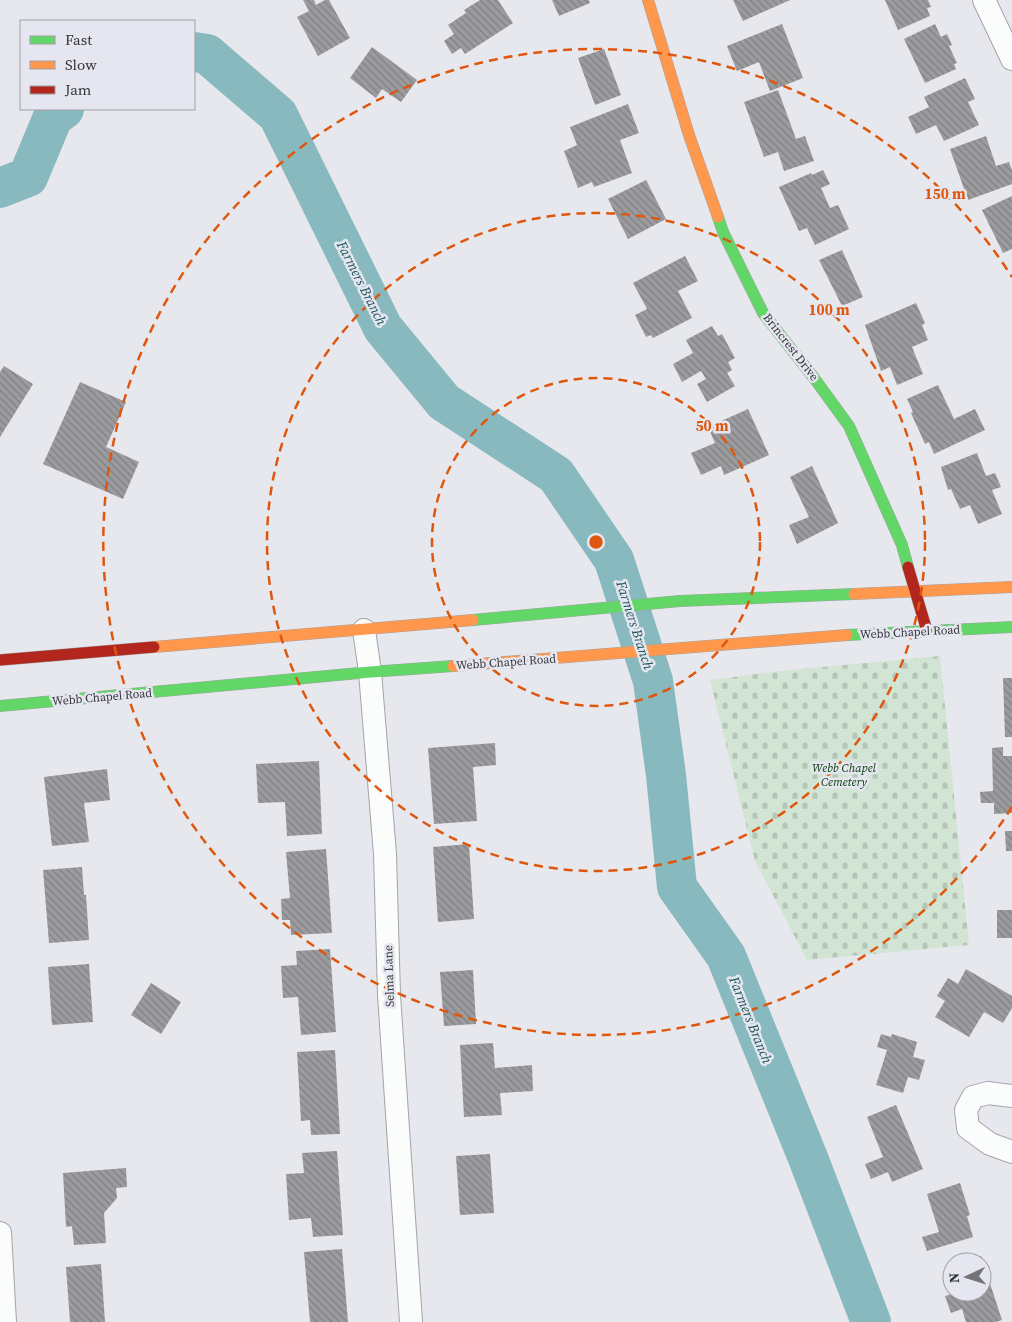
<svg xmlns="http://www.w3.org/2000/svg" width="1012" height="1322" viewBox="0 0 1012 1322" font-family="'Source Serif 4',serif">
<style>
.cemetery{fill:url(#cemetery-stones)}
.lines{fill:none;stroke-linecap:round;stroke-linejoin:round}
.river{stroke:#88b9be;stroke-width:40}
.building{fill:url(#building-back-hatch)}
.street-casing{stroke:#a3a4a8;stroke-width:24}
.fast-casing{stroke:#a3a4a8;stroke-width:12}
.slow-casing{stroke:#a3a4a8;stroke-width:12}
.jam-casing{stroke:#a3a4a8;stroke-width:12}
.street{stroke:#fbfcfc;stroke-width:22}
.fast{stroke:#63d668;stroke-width:11}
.slow{stroke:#ff974d;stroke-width:11}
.jam{stroke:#b3261e;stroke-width:11}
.ring{fill:none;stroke:#df570e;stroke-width:2.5;stroke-dasharray:9 6}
.labels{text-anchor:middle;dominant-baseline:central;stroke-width:5;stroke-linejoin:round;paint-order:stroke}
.street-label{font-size:12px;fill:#353639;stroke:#e5e6ef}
.park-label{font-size:12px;font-style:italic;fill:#0b430e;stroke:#e5e6ef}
.water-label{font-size:14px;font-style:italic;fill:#1a565a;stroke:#e5e6ef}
.centre{fill:#df570e;stroke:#e5e6ef;stroke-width:2.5}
.ring-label{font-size:15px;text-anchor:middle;font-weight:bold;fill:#df570e;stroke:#e5e6ef;stroke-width:5;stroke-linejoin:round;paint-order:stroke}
</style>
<defs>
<pattern id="cemetery-stones" width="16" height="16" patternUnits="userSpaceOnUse" patternTransform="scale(1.25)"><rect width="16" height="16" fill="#d2e5d4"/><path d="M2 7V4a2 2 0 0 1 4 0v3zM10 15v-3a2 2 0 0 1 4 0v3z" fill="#b5c5b7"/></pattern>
<pattern id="building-back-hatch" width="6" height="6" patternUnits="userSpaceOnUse" patternTransform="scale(1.25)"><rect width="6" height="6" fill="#9c9c9f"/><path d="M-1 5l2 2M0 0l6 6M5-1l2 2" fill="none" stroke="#808083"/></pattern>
</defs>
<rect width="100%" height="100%" fill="#e7e8ed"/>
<!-- cemetery -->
<path class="cemetery" d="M940,656L969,945L807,960L755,861L710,680L779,671Z"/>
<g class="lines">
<!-- river -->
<path class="river" d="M194,52L207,54L278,115L383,328L444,402L556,475L614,560L653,681L666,775L677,887L726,956L808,1158L871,1322
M0,188L28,177L53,117L64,109"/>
</g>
<!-- building -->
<path class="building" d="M303,0H314L316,5L325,0H329L350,38L318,56L297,17L309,11Z
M480,0H498L513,23L465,54L461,48L452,54L444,41L454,34L448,25L466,13L464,10Z
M552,0H589L590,3L559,16Z
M733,0H790L743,21Z
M885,0H928L931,7L927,8L930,16L898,30Z
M782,24L803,78L770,91L759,62L737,71L727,46Z
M935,24L941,37L947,34L952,45L949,46L957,63L954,64L956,69L925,83L904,39Z
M372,47L417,80L401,102L382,89L376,98L350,78Z
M604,49L621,95L595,105L578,58Z
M965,78L975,99L968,102L979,125L944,141L936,125L916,134L908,117L929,107L924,97Z
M778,90L796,139L805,136L814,161L784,171L778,152L764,157L744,102Z
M628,104L639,133L620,140L632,173L594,187L592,182L578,188L564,151L577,145L570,127Z
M986,136L996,166L1009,162L1012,170V184L968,200L950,149Z
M823,170L830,184L821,188L830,208L838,205L849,229L815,245L807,228L799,231L779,187L811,173L812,175Z
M646,180L666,219L628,239L608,199Z
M1012,196V249L1003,253L982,210Z
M842,250L863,297L842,306L819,260Z
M685,256L698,281L678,291L692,318L653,338L651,335L646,337L635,315L647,309L633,283Z
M916,303L925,323L922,325L928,340L912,347L923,374L897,385L890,367L881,371L865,325Z
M712,326L718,336L722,334L735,358L728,362L732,370L727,373L735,386L707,402L697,384L706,379L701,371L682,382L673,364L693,353L686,340Z
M4,366L33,384L0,437V372Z
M80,382L126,402L106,447L139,462L123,499L43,464Z
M938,385L954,419L975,409L985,430L934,454L929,442L925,444L911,413L913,412L907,399Z
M748,409L769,455L724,475L721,466L701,475L691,453L715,443L708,427Z
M977,453L986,476L995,473L1001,487L992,490L1002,514L978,524L970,505L960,509L951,489L948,490L941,467Z
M812,466L838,523L797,544L789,525L809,517L790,477Z
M1003,678H1012V737H1005Z
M495,743L496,765L473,767L477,821L434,824L428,748Z
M1003,747V756H1012V813L994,814V803H981L980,792L993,791L992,748Z
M319,761L322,834L287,836L285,802L258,803L256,764Z
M107,769L110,800L84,803L89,842L52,846L44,777Z
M1005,831H1012V851H1006Z
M469,844L474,919L438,922L433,847Z
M326,849L332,933L291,935L290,920H282L281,899L290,898L286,852Z
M82,867L84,895H86L89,940L49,943L43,870Z
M997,910H1012V938H997Z
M330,949L336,1032L301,1035L298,997L283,998L281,966L297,965L296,951Z
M89,964L93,1022L52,1025L48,967Z
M966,969L1012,996V1008L1003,1023L984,1012L969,1037L935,1017L945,1001L937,996L948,978L958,984Z
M473,970L476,1024L444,1026L440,972Z
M151,983L181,1002L161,1034L131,1015Z
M881,1034L891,1037L892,1034L917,1042L913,1057L925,1060L919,1080L908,1077L903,1093L876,1085L887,1050L877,1047Z
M493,1043L495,1068L532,1065L533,1091L500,1093L502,1115L464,1117L460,1045Z
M335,1050L340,1134L311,1135L310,1120L301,1121L297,1052Z
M896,1105L923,1169L892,1182L888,1172L871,1179L865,1164L883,1157L867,1117Z
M337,1151L343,1235L313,1237L311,1218L289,1220L286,1174L304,1173L302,1153Z
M490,1154L494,1213L460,1215L456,1156Z
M126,1168L127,1187L116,1188L117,1198L104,1213L106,1243L74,1245L72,1226L66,1227L63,1173Z
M960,1183L970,1215L967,1216L973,1237L927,1251L922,1237L939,1232L927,1194Z
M342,1249L348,1322H310L304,1252Z
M981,1256L1002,1320L996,1322H966L962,1309L951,1313L945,1296L956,1293V1292H982V1262H963Z
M101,1264L105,1322H70L66,1267Z"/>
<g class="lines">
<!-- street casing -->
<g class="street-casing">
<path id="street" d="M984,0L1012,59
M364,630L370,672L385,854L389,995L411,1322
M1012,1096L988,1093L973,1097L966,1110L968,1128L990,1144L1012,1152
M0,1233L5,1322"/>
</g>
<!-- fast casing -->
<g class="fast-casing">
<path id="fast" d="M718,217L723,232L763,313L814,378L849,426L902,545L908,567
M473,620L680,601L854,594
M847,635L1012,627
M0,706L370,672L453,666"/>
</g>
<!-- slow casing -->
<g class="slow-casing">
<path id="slow" d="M648,0L689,135L718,217
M854,594L1012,587
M154,647L473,620
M453,666L847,635"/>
</g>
<!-- jam casing -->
<g class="jam-casing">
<path id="jam" d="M908,567L927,631
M0,660L154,647"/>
</g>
<!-- street -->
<use href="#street" class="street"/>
<!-- fast -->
<use href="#fast" class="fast"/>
<!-- slow -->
<use href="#slow" class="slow"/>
<!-- jam -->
<use href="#jam" class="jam"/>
</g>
<!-- distance rings -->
<g class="ring">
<circle cx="596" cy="542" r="164"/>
<circle cx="596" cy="542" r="329"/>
<path d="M1012 807A493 493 0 1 1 1012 277"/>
</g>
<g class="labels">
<!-- street labels -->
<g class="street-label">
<text transform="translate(791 347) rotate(52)">Brincrest Drive</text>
<text transform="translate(910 632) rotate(-3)">Webb Chapel Road</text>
<text transform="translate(506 662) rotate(-4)">Webb Chapel Road</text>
<text transform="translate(102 697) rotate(-5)">Webb Chapel Road</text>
<text transform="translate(389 976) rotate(-92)">Selma Lane</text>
</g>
<!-- park labels -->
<g class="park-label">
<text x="844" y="768">Webb Chapel<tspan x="844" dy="14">Cemetery</tspan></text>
</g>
<!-- water labels -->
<g class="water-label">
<text transform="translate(362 283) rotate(63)">Farmers Branch</text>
<text transform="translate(635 625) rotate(72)">Farmers Branch</text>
<text transform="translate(751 1020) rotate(68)">Farmers Branch</text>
</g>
</g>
<circle cx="596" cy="542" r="8" class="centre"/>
<g class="ring-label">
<text x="945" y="199">150 m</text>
<text x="829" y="315">100 m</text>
<text x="712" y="431">50 m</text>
</g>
<!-- legend -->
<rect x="20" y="20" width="175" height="90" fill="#e5e6ef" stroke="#9fa0a6"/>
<rect x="30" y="36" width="25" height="8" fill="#63d668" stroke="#9fa0a6"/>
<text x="65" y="45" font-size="15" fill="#353639">Fast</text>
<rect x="30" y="61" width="25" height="8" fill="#ff974d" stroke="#9fa0a6"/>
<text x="65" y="70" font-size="15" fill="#353639">Slow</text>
<rect x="30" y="86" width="25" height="8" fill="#b3261e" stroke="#9fa0a6"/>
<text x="65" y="95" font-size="15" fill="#353639">Jam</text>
<!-- north arrow -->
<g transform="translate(967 1277) rotate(266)"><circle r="24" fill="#e5e6ef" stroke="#9fa0a6"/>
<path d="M0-4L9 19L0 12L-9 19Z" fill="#737478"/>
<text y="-8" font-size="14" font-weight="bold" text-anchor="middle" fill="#353639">N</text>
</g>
</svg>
